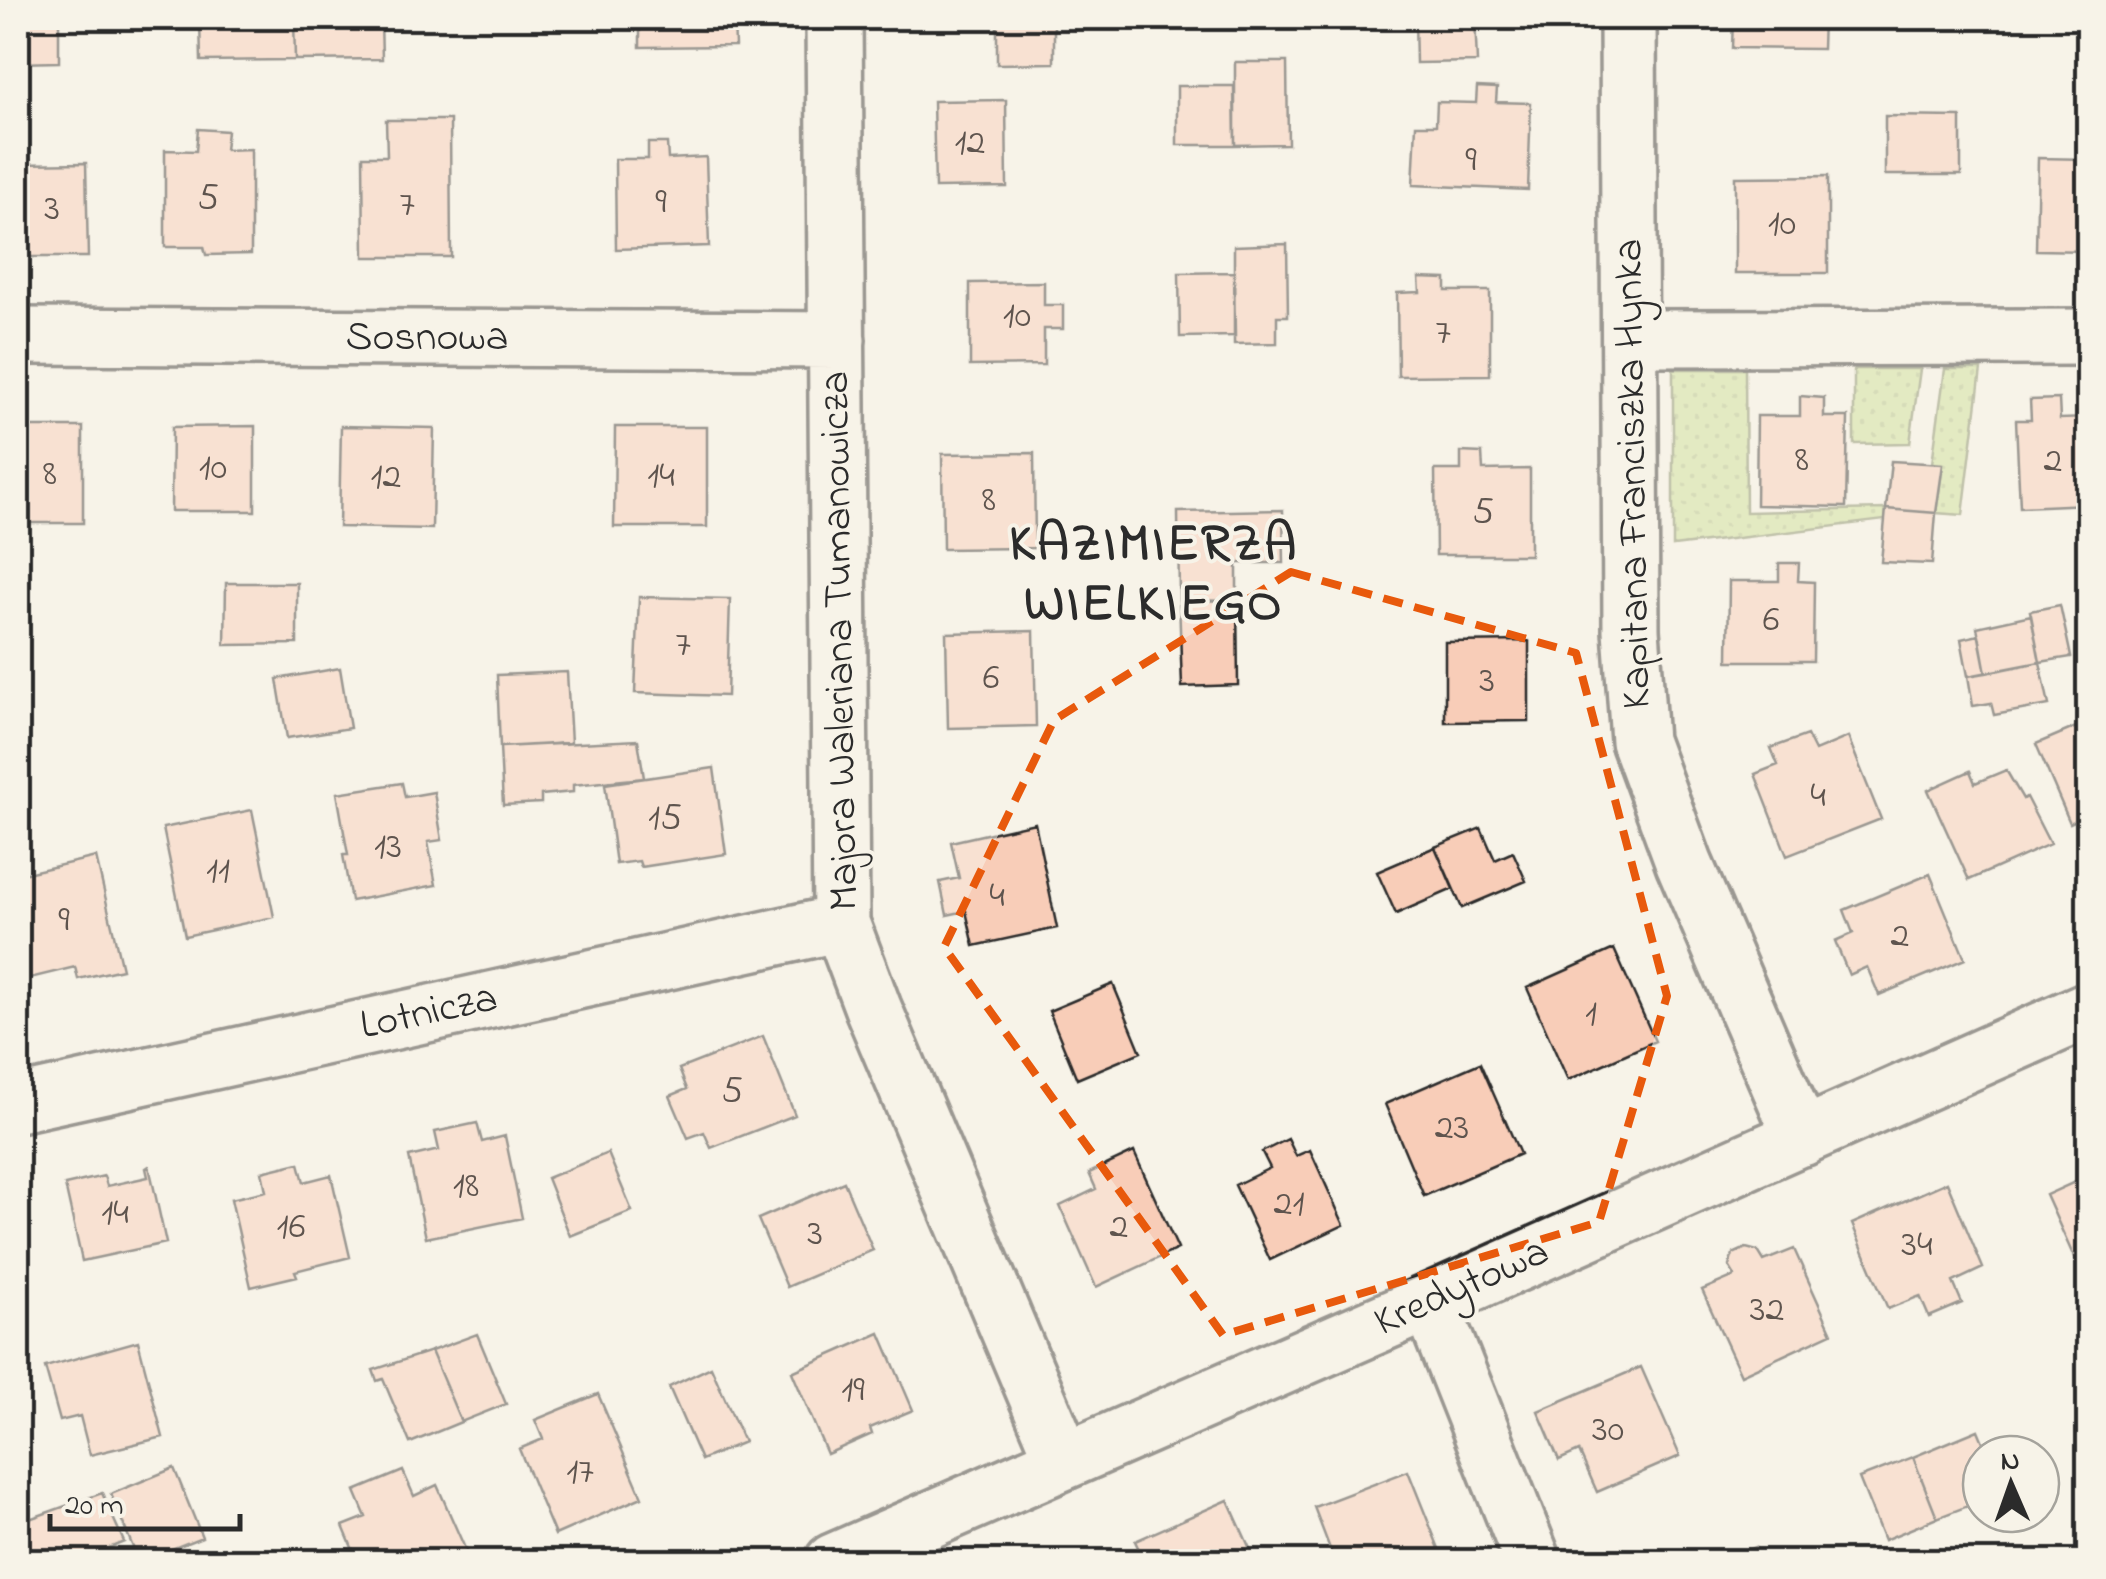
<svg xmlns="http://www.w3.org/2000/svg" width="2106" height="1579" viewBox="0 0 2106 1579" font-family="'Indie Flower',sans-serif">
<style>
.green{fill:url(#green-dots);stroke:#7b8660;stroke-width:2.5}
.building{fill:#f8cdb8;stroke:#2b2b2b;stroke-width:2.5}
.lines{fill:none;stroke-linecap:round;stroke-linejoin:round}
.street-casing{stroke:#2b2b2b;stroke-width:62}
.street{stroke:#f7f3e8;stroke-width:55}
.marked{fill:none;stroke:#e8590c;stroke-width:8;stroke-dasharray:20 12;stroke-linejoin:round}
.labels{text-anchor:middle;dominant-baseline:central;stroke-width:8;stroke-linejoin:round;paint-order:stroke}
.number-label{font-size:38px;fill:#5e544e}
.street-label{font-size:42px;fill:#2b2b2b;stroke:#f7f3e8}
.district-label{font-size:52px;font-weight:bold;letter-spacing:2.5px;fill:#2b2b2b;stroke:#f7f3e8}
</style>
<defs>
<pattern id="green-dots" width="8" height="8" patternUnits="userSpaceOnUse" patternTransform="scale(2.5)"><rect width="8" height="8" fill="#cbe095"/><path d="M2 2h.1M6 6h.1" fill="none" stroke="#aec081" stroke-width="1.8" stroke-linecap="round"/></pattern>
</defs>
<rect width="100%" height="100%" fill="#f7f3e8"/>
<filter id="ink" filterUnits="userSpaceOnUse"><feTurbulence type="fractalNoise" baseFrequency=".01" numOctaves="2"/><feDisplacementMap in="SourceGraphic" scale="20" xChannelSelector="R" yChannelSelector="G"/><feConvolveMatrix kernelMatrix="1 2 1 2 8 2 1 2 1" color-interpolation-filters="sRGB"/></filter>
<g filter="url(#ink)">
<!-- green -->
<path class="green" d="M1673,369H1745L1746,512L1886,509L1885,520L1673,546Z
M1854,369H1920L1910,443L1854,444Z
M1945,369H1981L1963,515L1936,513L1943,465L1932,463Z"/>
<!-- building -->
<path class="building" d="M18,18H59V62L18,63Z
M200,18H294L295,60L201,61Z
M294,18H381L382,59L295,60Z
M640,18H734L735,46L640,47Z
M997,18H1054V63L997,64Z
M1415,18H1475L1477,62L1416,63Z
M1733,18H1823L1822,49L1732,48Z
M1235,62H1287L1288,144L1235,145Z
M1177,86H1234L1235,145H1177Z
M1477,87L1497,88L1496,102L1531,103L1528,190L1413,185L1416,125H1436L1437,102L1476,103Z
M1006,100L1007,187L935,188L933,101Z
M1885,116L1961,117V175H1885Z
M386,120H450L451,257H364L363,156H387Z
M198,129L227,131L225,150L251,149V254L206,255L204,247H165V150L196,151Z
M648,143H667L668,159L706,157L709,246L616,249L615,159H648Z
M2038,158L2088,159V251L2036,250Z
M86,163L88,257H18V164Z
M1828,176V273H1735V177Z
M1287,244L1288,316H1277V343L1234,344V246Z
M1234,272L1235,336L1180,337L1179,273Z
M1419,278L1446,279V291H1490V375L1398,376L1397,293L1420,292Z
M1044,282V305H1063V329H1044V365L970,366V283Z
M1800,396L1824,398V417H1848L1846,507L1756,505L1757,416H1800Z
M2059,399L2060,419L2088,418V504L2020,507L2016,420H2031L2030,400Z
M255,426V511H171L172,427Z
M341,426L434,428L432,529L339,527Z
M18,427H83V523H18Z
M615,427H707V527H614Z
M1461,452L1482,453L1483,470L1530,469V555H1436L1435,470H1461Z
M1034,453L1035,548L943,549L942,454Z
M1891,461L1943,464L1936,513L1886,509Z
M1886,509L1936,513L1932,564L1881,562Z
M1283,510L1284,563H1237V601L1179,600L1178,512Z
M1779,563H1799L1798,581L1814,582L1813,661H1728L1729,581H1779Z
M226,583H297V644L225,645Z
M639,597L730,599L727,696L635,693Z
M1179,600L1237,601L1238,685L1182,687Z
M2060,605L2071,657L2040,662L2030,611Z
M2031,615L2040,662L1986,673L1977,627Z
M1034,631L1036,726L948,728L946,633Z
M1979,635L1986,673L1968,676L1961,639Z
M1529,641V721L1445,722V642Z
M2040,662L2049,705L1994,715L1991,703L1973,706L1968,676Z
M340,668L350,728L287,738L277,679Z
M567,672L571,743L500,747L497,675Z
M2088,722V825L2085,816L2070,823L2036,744Z
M1807,735L1815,751L1848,737L1881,819L1787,856L1755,774L1778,765L1771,748Z
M638,740L644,778L573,785V792L541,795V803L503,805L500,747Z
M714,768L726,854L641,867L639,861L616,864L605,784Z
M2006,770L2023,799L2026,797L2050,844L1969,880L1928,790L1970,771L1975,783Z
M402,783L405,797L434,792L442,840L428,842L436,885L351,901L343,855H348L337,793Z
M252,810L274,917L185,936L163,828Z
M1035,823L1057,928L974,946L966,911L947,915L940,882L959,878L951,842Z
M1481,828L1495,860L1513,852L1526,881L1462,908L1435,847Z
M1435,847L1453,889L1396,914L1377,872Z
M96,857L122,969L78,979L75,967L18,981V875Z
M1930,874L1965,959L1879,995L1867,967L1849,975L1835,941L1853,933L1844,910Z
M1614,949L1655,1041L1568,1080L1527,988Z
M1113,984L1141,1052L1077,1079L1049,1011Z
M763,1036L795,1115L711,1148L704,1132L688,1138L670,1096L687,1089L679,1069Z
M1480,1063L1520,1154L1424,1196L1385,1104Z
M477,1123L482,1142L505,1136L522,1218L426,1238L409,1157L439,1150L435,1132Z
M1288,1139L1296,1156L1310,1150L1344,1225L1270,1260L1235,1185L1270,1168L1262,1152Z
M1134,1152L1178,1249L1096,1287L1060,1206L1096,1189L1089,1173Z
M608,1153L632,1211L570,1236L547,1178Z
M299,1163L304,1182L331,1175L350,1257L295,1271L297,1276L251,1287L231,1199L266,1191L262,1172Z
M149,1166L166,1243L82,1261L65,1185L104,1176L107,1186L148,1177L146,1168Z
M2088,1176V1273L2082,1275L2046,1195Z
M844,1182L873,1250L787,1287L758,1219Z
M1947,1182L1983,1268L1953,1282L1962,1303L1929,1317L1920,1296L1888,1309L1852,1224Z
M1746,1248L1758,1251L1764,1261L1794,1249L1832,1333L1741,1375L1702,1290L1735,1276L1729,1266L1733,1254Z
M880,1333L913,1410L870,1428L872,1434L827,1454L792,1372Z
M477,1334L506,1404L461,1422L431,1351Z
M138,1341L163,1437L90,1455L80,1416L60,1421L45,1367Z
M431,1351L461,1422L410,1443L383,1379L377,1381L373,1370Z
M711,1367L744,1442L701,1460L669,1387Z
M1641,1367L1680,1456L1597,1492L1579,1451L1559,1460L1538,1411Z
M598,1394L642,1497L555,1535L519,1449L543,1439L535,1420Z
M1978,1430L1988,1454H1981V1501L1937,1518L1913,1457Z
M1913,1457L1937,1518L1884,1540L1859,1478Z
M174,1468L202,1537L139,1562L111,1494Z
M403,1471L414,1496L437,1485L471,1562H358L343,1526L366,1517L355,1491Z
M1408,1471L1440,1551L1414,1562H1335L1314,1507Z
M102,1493L124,1542L87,1557L89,1562H25L18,1540V1523Z
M1228,1500L1256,1562H1145L1135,1541Z
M1755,1547L1760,1562H1719Z"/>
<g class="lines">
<!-- street casing -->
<g class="street-casing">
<path id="street" d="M834,18L841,923L873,1008L1064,1461
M1628,18L1631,630L1639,741L1684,863L1802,1138
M18,336L837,340
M1631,338L2088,337
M18,1104L841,923
M1430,1302L1533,1562
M833,1562L1430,1302L2088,1010"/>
</g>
<!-- street -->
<use href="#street" class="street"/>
</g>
</g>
<!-- marked area -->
<path d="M0 0H2106V1579H0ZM1291,572L1576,653L1667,996L1599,1222L1223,1335L944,947L1054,720Z" fill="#f7f3e8" fill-opacity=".55" fill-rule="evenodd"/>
<path class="marked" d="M1291,572L1576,653L1667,996L1599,1222L1223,1335L944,947L1054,720Z"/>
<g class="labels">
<!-- number labels -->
<g class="number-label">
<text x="970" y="144">12</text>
<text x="1471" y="161">9</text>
<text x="208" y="199">5</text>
<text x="661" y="203">9</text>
<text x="407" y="206">7</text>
<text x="52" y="210">3</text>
<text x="1782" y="225">10</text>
<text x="1017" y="317">10</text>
<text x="1443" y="334">7</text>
<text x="1802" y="461">8</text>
<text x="2053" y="462">2</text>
<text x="213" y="469">10</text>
<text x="50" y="475">8</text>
<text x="661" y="477">14</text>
<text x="386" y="478">12</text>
<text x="989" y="501">8</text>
<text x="1483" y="513">5</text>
<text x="1771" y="621">6</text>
<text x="683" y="646">7</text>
<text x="991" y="679">6</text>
<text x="1487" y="682">3</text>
<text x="1818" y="797">4</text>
<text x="665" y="819">15</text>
<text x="388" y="848">13</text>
<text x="218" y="872">11</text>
<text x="997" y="897">4</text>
<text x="64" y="921">9</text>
<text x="1900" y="937">2</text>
<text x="1591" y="1015">1</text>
<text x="732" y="1092">5</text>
<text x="1452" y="1129">23</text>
<text x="466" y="1187">18</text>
<text x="1289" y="1205">21</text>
<text x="115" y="1214">14</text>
<text x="291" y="1228">16</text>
<text x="1119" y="1228">2</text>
<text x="815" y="1235">3</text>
<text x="1917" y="1246">34</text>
<text x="1767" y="1311">32</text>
<text x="853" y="1391">19</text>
<text x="1608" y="1431">30</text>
<text x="580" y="1473">17</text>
</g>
<!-- street labels -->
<g class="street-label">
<text x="427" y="338">Sosnowa</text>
<text transform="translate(1634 474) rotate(-91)">Kapitana Franciszka Hynka</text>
<text transform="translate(841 641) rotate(-91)">Majora Waleriana Tumanowicza</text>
<text transform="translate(429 1013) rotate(-12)">Lotnicza</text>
<text transform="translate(1462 1288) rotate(-24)">Kredytowa</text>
</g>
<!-- district labels -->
<g class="district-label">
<text x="1154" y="546">KAZIMIERZA<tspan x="1154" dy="60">WIELKIEGO</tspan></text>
</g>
</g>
<!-- margin -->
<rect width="2106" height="1579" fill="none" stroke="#f7f3e8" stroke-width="60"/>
<rect x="30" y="30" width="2046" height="1519" fill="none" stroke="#2b2b2b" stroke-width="4" filter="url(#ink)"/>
<!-- north arrow -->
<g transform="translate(2011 1484) rotate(358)"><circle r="48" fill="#f7f3e8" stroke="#a5a39c" stroke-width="2.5"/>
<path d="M0-8L18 38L0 25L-18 38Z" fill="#2b2b2b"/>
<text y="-15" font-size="28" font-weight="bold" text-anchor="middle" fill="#2b2b2b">N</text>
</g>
<!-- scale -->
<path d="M50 1514v15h190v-15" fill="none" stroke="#2b2b2b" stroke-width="5"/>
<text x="65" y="1514" font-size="30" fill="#2b2b2b" stroke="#f7f3e8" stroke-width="8" paint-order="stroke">20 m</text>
</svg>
